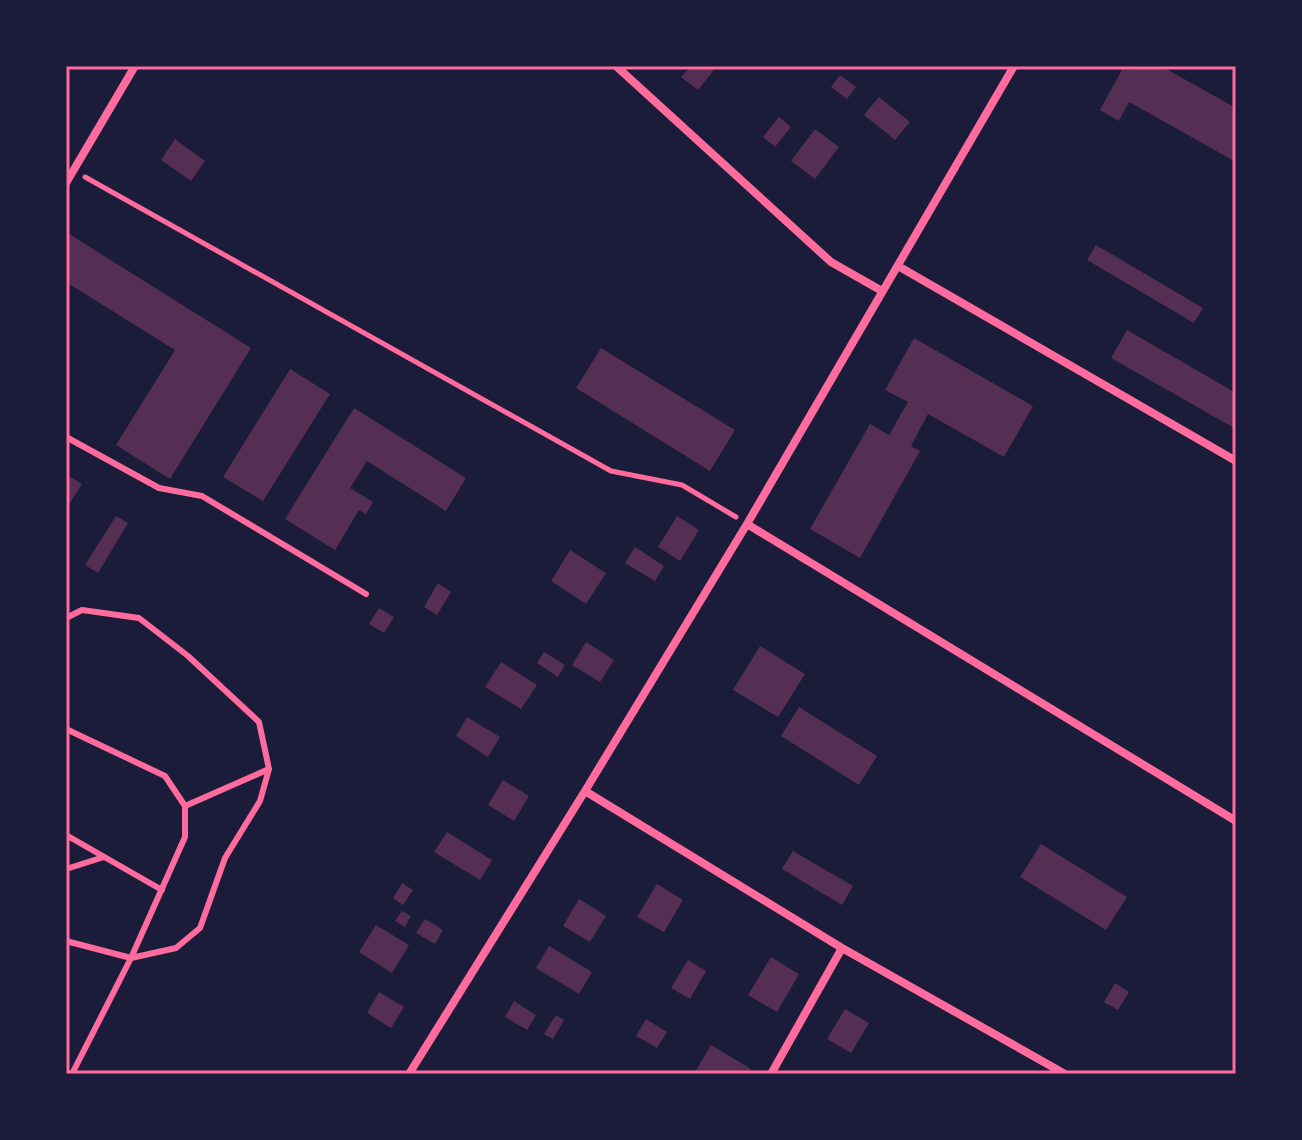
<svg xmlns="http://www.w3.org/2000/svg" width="1302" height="1140" viewBox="0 0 1302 1140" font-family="Manrope,sans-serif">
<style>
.building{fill:#542f53}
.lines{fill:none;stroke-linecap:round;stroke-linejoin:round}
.path{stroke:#ff6b9d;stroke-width:5}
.service{stroke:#ff6b9d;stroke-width:6}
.minor{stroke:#ff6b9d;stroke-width:8}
.neatline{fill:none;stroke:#ff6b9d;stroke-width:3}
</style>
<rect width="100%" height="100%" fill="#1b1b3a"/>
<!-- building -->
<path class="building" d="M691,66H717L698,90L681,77Z
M1124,66L1133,70L1136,66H1161L1236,108V162L1129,102L1119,121L1100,110Z
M840,75L856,87L847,99L831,87Z
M879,97L910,122L895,140L864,115Z
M779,117L791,127L775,147L763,137Z
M815,129L839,147L815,179L791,161Z
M175,139L205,161L191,181L161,160Z
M66,232L251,348L170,479L116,445L175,350L66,282Z
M1096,245L1203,308L1194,323L1087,260Z
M1127,330L1236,393V429L1111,358Z
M914,338L1033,406L1004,457L928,414L911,446L920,451L860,558L810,529L870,424L889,435L908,402L885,390Z
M601,348L735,430L710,471L576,388Z
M290,369L330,394L263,501L223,477Z
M354,408L466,478L446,511L367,461L350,488L373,502L366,514L359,510L335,550L285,519Z
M66,474L82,484L66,509Z
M116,516L128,523L98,573L85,565Z
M677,516L699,530L680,561L658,547Z
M635,547L664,566L655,581L625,563Z
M570,550L606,573L586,604L551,581Z
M438,583L451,592L437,615L424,607Z
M379,608L394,617L384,633L369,624Z
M586,642L614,660L600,682L572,665Z
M760,646L805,674L778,717L733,690Z
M544,652L565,665L558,677L537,663Z
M501,662L537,685L521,709L485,687Z
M799,707L877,756L859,785L781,736Z
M467,717L500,737L488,757L456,736Z
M503,780L529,796L514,821L488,805Z
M447,832L492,860L480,880L434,852Z
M1041,844L1127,897L1106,930L1020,877Z
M793,851L853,886L842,905L782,869Z
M402,883L413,890L403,905L393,898Z
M657,884L683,900L664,932L637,917Z
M579,899L606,916L590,942L563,926Z
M402,911L411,916L405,927L395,921Z
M425,919L443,930L435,944L416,933Z
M376,925L409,945L392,973L359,952Z
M549,946L592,972L579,994L536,968Z
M771,957L799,974L777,1012L748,995Z
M688,960L706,971L690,999L671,988Z
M1115,983L1129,992L1118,1010L1104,1002Z
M379,992L404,1007L391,1028L367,1013Z
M514,1001L536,1015L527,1030L505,1017Z
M845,1009L869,1023L851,1053L827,1039Z
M556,1015L564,1020L553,1039L544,1034Z
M646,1019L667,1032L657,1048L636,1036Z
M711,1045L751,1069L748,1074H694Z"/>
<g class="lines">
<!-- path -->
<path class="path" d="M85,177L611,471L682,485L736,517"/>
<!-- service -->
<path class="service" d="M66,437L159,488L202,496L366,594
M66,618L82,610L139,618L188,656L259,722L269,769L260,801L225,858L200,928L176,948L131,958L66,941
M66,729L165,776L185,806V837L131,958L72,1074
M185,806L269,769
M66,835L162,890
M66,869L104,857"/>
<!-- minor -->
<path class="minor" d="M616,66L831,262L882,291
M66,183L135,66
M898,266L1236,461
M747,524L1236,821
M585,791L842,948L1065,1074
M409,1074L585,791L747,524L1014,66
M771,1074L842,948"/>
</g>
<!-- border -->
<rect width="1302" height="1140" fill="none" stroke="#1b1b3a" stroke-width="136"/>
<rect x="68" y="68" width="1166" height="1004" class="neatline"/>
</svg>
